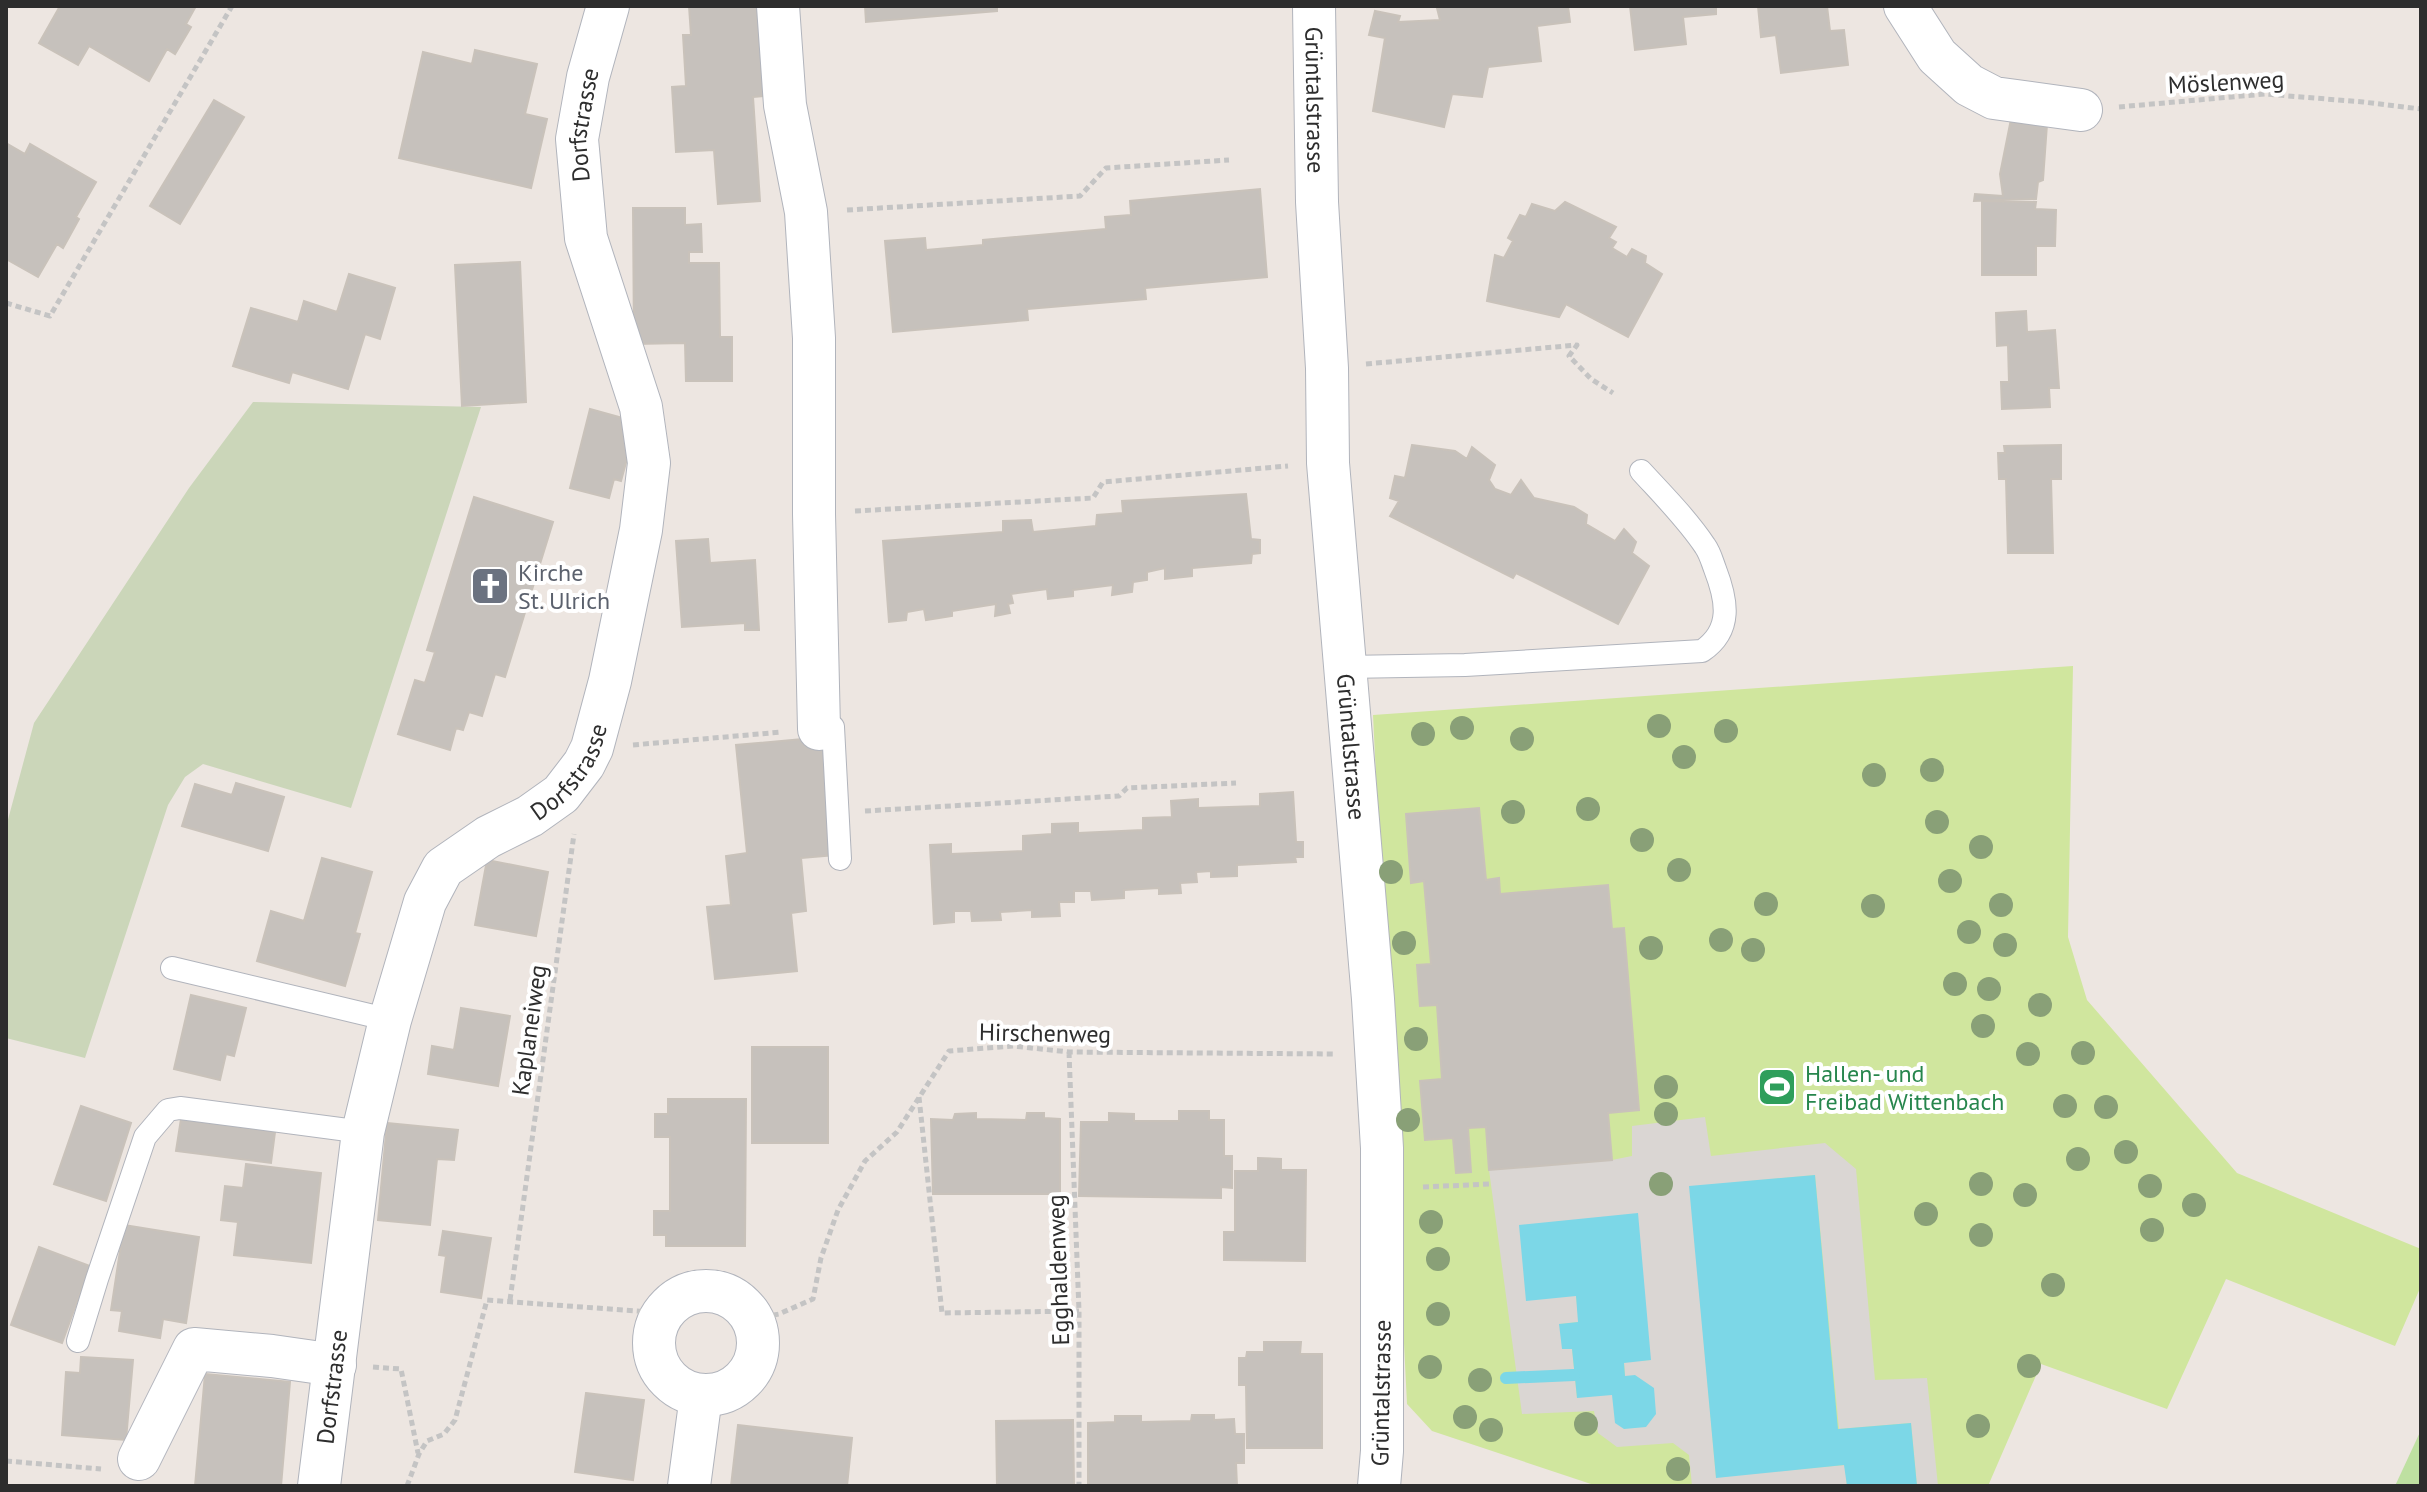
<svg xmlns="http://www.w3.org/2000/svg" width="2427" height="1492" viewBox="0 0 2427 1492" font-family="'PT Sans',sans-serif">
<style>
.green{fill:#bee0a1}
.cemetery{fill:#cbd6b9}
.pitch{fill:#d0e69e}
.plaza{fill:#dad6d3;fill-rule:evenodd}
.water{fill:#7cd7e7}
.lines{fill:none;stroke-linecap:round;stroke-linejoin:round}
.stream{stroke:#7cd7e7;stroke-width:12}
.building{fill:#c6c1bc;stroke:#c9c2ba;stroke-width:2}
.lane-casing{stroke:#b1b4bc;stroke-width:24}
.street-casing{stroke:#b1b4bc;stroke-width:44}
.path{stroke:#c4c4c4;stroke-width:5;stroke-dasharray:6 4;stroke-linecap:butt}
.lane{stroke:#fff;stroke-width:22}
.street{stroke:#fff;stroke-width:42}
.tree{fill:#89a077}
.labels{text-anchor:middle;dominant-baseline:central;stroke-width:8;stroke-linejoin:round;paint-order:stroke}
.street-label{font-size:24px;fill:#2d2d2d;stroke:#fff}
.worship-label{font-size:24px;fill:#5b616d;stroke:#fff;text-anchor:start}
.leisure-label{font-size:24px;fill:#27864d;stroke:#fff;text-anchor:start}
</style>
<rect width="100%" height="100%" fill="#ede6e1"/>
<!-- green -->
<path class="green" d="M2421,1430V1486H2395Z"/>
<!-- cemetery -->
<path class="cemetery" d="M253,402L481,407L351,808L203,764L185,777L168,805L85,1058L6,1038V827L34,723L189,488Z"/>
<!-- pitch -->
<path class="pitch" d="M2073,666L2068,937L2087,1000L2237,1173L2421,1249V1286L2395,1346L2226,1279L2167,1409L2041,1364L1988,1486H1597L1432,1431L1407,1404L1373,715Z"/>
<!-- plaza -->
<path class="plaza" d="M1705,1117L1711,1156L1825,1143L1856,1169L1875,1380L1927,1378L1938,1486H1917L1911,1423L1839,1429L1815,1175L1690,1187L1716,1477L1845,1465L1847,1486H1692L1689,1455L1673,1443L1617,1447L1598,1433L1594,1411L1522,1414L1489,1170L1612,1160L1632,1156V1126ZM1576,1296L1650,1360L1624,1362L1625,1376L1577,1398L1572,1348L1560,1324L1579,1322Z"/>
<!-- water -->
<path class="water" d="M1815,1175L1838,1429L1911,1423L1917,1486H1847L1844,1465L1716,1478L1689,1186Z
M1638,1213L1651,1360L1624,1363L1625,1376L1635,1375L1654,1388L1656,1414L1646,1427L1624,1429L1615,1423L1612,1395L1577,1398L1572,1349H1562L1559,1324L1578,1322L1576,1296L1526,1301L1519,1225Z"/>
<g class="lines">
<!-- stream -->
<path class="stream" d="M1506,1378L1574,1375"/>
</g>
<!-- building -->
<path class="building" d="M60,6H196L186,24L191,27L175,54L167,49L149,81L89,46L78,65L39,43Z
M689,6H773L764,96L753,97L760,201L718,204L714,150L676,152L672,87L686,86L683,35H691Z
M865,6H997V11L866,22Z
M1448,6H1568L1570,22L1537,26L1541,61L1488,67L1482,97L1452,94L1444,127L1373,111L1385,38L1369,35L1375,11L1400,16L1398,22L1440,20L1437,8Z
M1630,6H1716V14L1683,17L1686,44L1635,50Z
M1758,6H1827L1830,31L1844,30L1848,65L1781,73L1776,35L1761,37Z
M475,50L537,64L525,114L547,119L531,188L399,158L423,52L472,64Z
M214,100L244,117L180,224L150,206Z
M2011,119L2047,124L2043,180L2038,182L2036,199L1974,201L1975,194L2003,196L2000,174Z
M6,143L25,154L30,144L96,182L76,217L79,219L63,248L57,244L38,277L6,259Z
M1260,189L1267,277L1145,288L1146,299L1027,309L1028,320L893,332L885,241L925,238L926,250L983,245V240L1106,229L1105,217L1131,215L1130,201Z
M1982,201L2036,202L2035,209L2056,210L2055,246H2036V275H1982Z
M1565,202L1616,227L1609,238L1616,242L1612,248L1627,257L1632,249L1646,256L1645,263L1662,274L1628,337L1566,304L1559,317L1487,301L1495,255L1504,258L1513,241L1508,238L1520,215L1526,217L1532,204L1555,211Z
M633,208H685V225L701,224L702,252H689V263H719L720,337H732V381H686L685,343L634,344Z
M520,262L526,402L462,406L455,265Z
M349,274L395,288L380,339L365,334L348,389L292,372L289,383L233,366L251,308L298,322L304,301L337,312Z
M2026,311L2027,332L2055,330L2059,388H2049L2050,407L2002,409L2001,382H2009L2008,345L1997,346L1996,313Z
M590,409L637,422L621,481L614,479L609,498L570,488Z
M1412,445L1455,451L1467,459L1472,447L1495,465L1489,480L1495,489L1511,495L1521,480L1534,498L1574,507L1587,515L1586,524L1615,541L1624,529L1636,542L1632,553L1649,566L1618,624L1516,573L1513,578L1390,516L1399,501L1390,498L1395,476L1405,478Z
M2061,445V479H2051L2053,553H2008L2006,479H1999L1998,453H2005L2004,446Z
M1246,494L1251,539L1260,540V553L1252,554L1251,563L1192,568V576L1165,579V568L1147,572V580L1133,582L1132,592L1112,595L1113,585L1073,590V596L1048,599L1047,589L1011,594L1013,603L1008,604L1010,613L995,616L996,604L952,611V616L926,620L924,609L907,612L906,620L889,622L883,541L1003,532V521L1031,520L1033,532L1096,526L1097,515L1123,513L1122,501Z
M474,497L553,522L505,677L495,674L482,716L469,712L463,730L456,728L450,750L398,734L415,680L425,683L435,652L427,650Z
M708,539L710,563L755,560L759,630H745V623L682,627L676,541Z
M824,737L835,855L801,858L806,911L791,913L797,971L715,979L707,907L731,905L726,856L747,853L736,745Z
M236,783L284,797L268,851L182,826L195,784L232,795Z
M1293,792L1296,842H1303V857H1295L1296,862L1237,865V876L1211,877V871L1196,872L1197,882L1180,883L1181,893L1159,894V888L1124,890V898L1092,900L1091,891H1074V902H1059L1060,916L1032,917V910L1000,912L1001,920L972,921L971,911H954V922L934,924L930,845L951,844V854L1023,851V836L1052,834V824L1078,823V833L1143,830V818L1172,817L1171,801L1198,799V808L1260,806V794Z
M1479,808L1486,880L1499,878L1500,894L1608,885L1612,929L1624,928L1639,1110L1608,1113L1612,1160L1489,1170L1486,1127L1468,1128L1471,1172L1456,1173L1453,1138L1425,1140L1420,1081L1442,1079L1437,1005L1420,1006L1417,965L1431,964L1424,881L1411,883L1406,814Z
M322,858L372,872L355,933L360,934L345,986L257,961L271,911L304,921Z
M487,860L548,872L536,936L475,925Z
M191,995L246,1008L234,1056L226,1054L220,1080L174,1069Z
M461,1008L510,1016L498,1086L428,1074L432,1046L454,1050Z
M752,1047H828V1143H752Z
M668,1099H746L745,1246H666V1235H654V1211H670V1137H655V1114H668Z
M81,1106L131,1123L106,1201L54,1184Z
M1179,1111H1209V1120H1224V1156H1232V1188L1221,1187V1198L1079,1196L1081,1122H1109V1113L1134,1114V1121H1179Z
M976,1113V1119L1026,1120L1027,1113H1044V1118L1060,1119V1194H933L931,1119L953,1120L955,1114Z
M181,1119L275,1132L271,1163L176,1151Z
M387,1123L458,1130L454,1160L437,1159L430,1225L378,1220Z
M1258,1158L1281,1159V1170H1306L1305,1261L1224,1260V1232H1235V1171H1258Z
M246,1164L321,1173L311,1263L234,1255L238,1222L221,1220L225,1186L243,1188Z
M124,1225L199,1237L186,1323L163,1319L160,1338L119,1331L122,1311L111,1310Z
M443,1231L491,1238L481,1298L441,1292L446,1256L439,1255Z
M39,1247L90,1266L62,1343L11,1325Z
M1264,1342H1301L1300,1354H1322V1448H1247L1246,1385H1239V1358H1246L1247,1352H1264Z
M81,1357L133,1360L126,1440L62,1435L66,1372L80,1373Z
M205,1374L290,1382L281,1486H195Z
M586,1393L644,1400L633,1480L575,1472Z
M1192,1415H1214V1420L1234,1419L1235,1434H1244V1463H1236L1237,1486H1088V1423L1115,1422V1416H1141V1422L1191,1421Z
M1073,1420L1074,1486H997L996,1421Z
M738,1425L852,1438L847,1486H731Z"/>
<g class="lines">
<!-- lane casing -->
<g class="lane-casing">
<path id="lane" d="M1345,667L1465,665L1702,651C1733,630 1727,600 1715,569C1712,561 1710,553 1705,546C1687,519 1663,495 1641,471
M820,729L833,727L840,859
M172,968L390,1020
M78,1341L97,1279L145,1137L168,1110L180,1108L363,1132"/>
</g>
<!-- street casing -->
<g class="street-casing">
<g id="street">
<path d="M778,6L785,105L806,212L814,338V514L819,729"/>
<path id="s1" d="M1314,6L1317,202L1327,368L1328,463L1373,999L1382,1148V1451L1379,1486"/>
<path d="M1905,6L1937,56L1969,85L1994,98L2081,110"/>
<circle cx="706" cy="1343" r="52"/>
<path d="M139,1459L194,1349L272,1356L335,1365"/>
<path id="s2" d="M319,1486L363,1132L390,1020L425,902L443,868L488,837L530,816L561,794L584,764L592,748L610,681L641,530L649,463L641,407L586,238L577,139L588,77L608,6"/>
<path d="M689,1486L701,1396"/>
</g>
</g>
<!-- path -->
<path class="path" d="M2119,107L2265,94L2363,102L2421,109
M847,210L1080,196L1106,168L1229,160
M6,303L50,316L232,6
M1366,364L1577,345L1569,356L1591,379L1613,393
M855,511L1093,498L1103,482L1288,466
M633,745L782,732
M865,811L1119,796L1127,788L1236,783
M1069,1052L1079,1311V1486
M919,1097L942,1313L1079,1311
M1423,1187L1491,1184
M510,1300L574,834
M753,1319L779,1314L813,1299L821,1258L838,1210L865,1161L897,1132L949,1051L1013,1046L1069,1052L1335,1054
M373,1367L401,1369L418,1453
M6,1461L101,1469
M407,1486L419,1454L427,1441L444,1434L455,1420L487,1300L663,1313"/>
<!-- lane -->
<use href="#lane" class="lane"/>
<!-- street -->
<use href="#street" class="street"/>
</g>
<!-- trees -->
<g class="tree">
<circle cx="1659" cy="726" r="12"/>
<circle cx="1462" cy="728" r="12"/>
<circle cx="1726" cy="731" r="12"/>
<circle cx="1423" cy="734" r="12"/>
<circle cx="1522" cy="739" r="12"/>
<circle cx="1684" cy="757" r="12"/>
<circle cx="1932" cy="770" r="12"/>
<circle cx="1874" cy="775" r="12"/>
<circle cx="1588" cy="809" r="12"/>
<circle cx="1513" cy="812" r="12"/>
<circle cx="1937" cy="822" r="12"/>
<circle cx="1642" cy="840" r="12"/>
<circle cx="1981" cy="847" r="12"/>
<circle cx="1679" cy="870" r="12"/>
<circle cx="1391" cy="872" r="12"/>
<circle cx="1950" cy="881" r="12"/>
<circle cx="1766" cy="904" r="12"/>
<circle cx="2001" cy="905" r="12"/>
<circle cx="1873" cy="906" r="12"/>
<circle cx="1969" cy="932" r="12"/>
<circle cx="1721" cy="940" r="12"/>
<circle cx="1404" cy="943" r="12"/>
<circle cx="2005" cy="945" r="12"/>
<circle cx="1651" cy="948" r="12"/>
<circle cx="1753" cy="950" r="12"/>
<circle cx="1955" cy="984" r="12"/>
<circle cx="1989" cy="989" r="12"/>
<circle cx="2040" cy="1005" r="12"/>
<circle cx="1983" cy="1026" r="12"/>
<circle cx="1416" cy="1039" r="12"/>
<circle cx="2083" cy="1053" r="12"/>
<circle cx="2028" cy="1054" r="12"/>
<circle cx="1666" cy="1087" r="12"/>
<circle cx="2065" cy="1106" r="12"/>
<circle cx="2106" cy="1107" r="12"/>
<circle cx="1666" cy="1114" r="12"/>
<circle cx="1408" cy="1120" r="12"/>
<circle cx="2126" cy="1152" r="12"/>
<circle cx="2078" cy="1159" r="12"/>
<circle cx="1661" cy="1184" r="12"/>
<circle cx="1981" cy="1184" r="12"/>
<circle cx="2150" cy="1186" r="12"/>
<circle cx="2025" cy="1195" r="12"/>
<circle cx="2194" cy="1205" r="12"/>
<circle cx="1926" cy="1214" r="12"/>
<circle cx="1431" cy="1222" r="12"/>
<circle cx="2152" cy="1230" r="12"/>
<circle cx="1981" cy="1235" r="12"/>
<circle cx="1438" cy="1259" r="12"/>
<circle cx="2053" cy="1285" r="12"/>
<circle cx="1438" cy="1314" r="12"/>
<circle cx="2029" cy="1366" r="12"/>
<circle cx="1430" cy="1367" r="12"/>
<circle cx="1480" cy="1380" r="12"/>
<circle cx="1465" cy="1417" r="12"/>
<circle cx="1586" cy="1424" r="12"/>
<circle cx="1978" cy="1426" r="12"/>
<circle cx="1491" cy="1430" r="12"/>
<circle cx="1678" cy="1469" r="12"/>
</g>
<!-- icons -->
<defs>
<g id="church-square" transform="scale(2)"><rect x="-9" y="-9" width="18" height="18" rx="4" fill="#6b7280" stroke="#fff"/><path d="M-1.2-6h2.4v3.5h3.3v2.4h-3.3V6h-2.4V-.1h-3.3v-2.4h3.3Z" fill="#fff"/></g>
<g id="stadium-square" transform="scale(2)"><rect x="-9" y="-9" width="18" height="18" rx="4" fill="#2e9e5b" stroke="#fff"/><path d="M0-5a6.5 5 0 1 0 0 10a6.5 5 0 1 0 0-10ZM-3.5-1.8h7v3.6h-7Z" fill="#fff"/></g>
</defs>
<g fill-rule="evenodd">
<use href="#church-square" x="490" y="586"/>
<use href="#stadium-square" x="1777" y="1087"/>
</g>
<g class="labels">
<!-- street labels -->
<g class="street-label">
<text transform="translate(2226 82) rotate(-3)">Möslenweg</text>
<text stroke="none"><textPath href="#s1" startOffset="94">Grüntalstrasse</textPath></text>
<text stroke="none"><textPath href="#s2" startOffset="1468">Dorfstrasse</textPath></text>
<text stroke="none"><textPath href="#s1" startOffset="742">Grüntalstrasse</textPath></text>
<text stroke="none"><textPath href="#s2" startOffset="796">Dorfstrasse</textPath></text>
<text transform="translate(529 1030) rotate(-82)">Kaplaneiweg</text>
<text transform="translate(1045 1033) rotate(1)">Hirschenweg</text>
<text transform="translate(1058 1270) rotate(-92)">Egghaldenweg</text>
<text stroke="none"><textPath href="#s2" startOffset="100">Dorfstrasse</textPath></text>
<text transform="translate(1381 1393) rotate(-89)">Grüntalstrasse</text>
</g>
<!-- worship labels -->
<g class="worship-label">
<text x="518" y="572">Kirche<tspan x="518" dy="28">St. Ulrich</tspan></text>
</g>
<!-- leisure labels -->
<g class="leisure-label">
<text x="1805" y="1073">Hallen- und<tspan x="1805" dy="28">Freibad Wittenbach</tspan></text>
</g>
</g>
<!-- border -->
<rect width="2427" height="1492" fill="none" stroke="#2d2d2d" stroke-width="16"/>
</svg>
